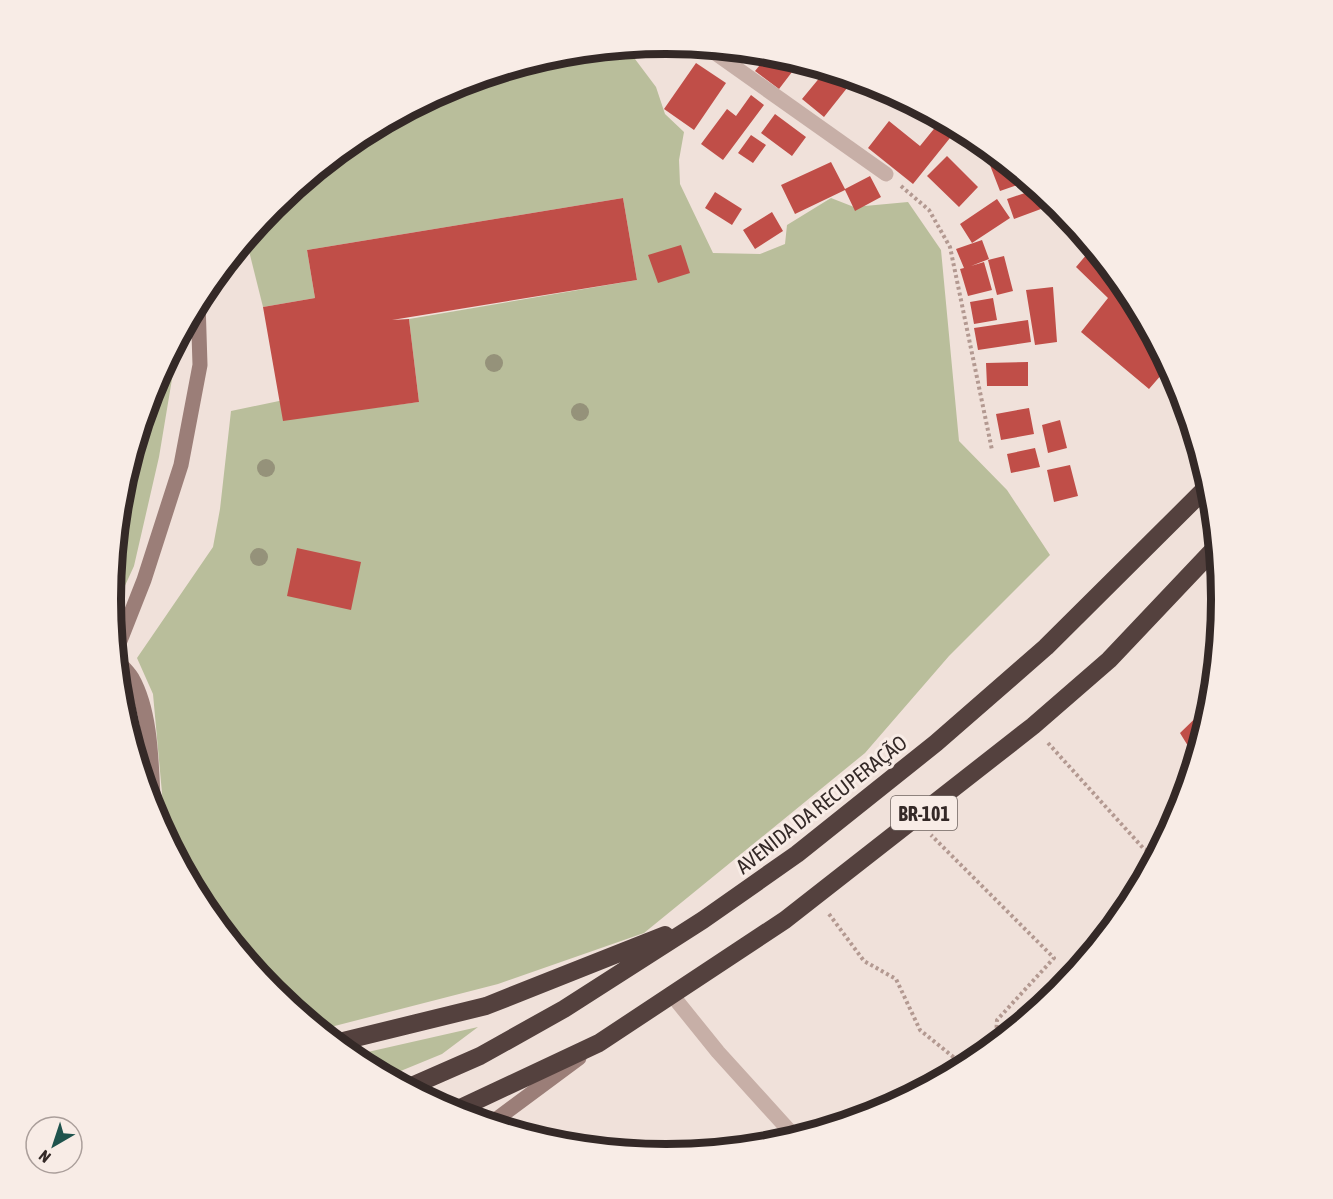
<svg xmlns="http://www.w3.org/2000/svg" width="1333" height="1199" viewBox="0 0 1333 1199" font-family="'Asap Condensed',sans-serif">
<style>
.green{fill:#b9be9b}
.building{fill:#c04e48}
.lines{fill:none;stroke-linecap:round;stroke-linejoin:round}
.path{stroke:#b39991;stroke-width:4;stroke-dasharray:3 3;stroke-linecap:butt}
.lane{stroke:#c7afa7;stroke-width:15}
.street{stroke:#c7afa7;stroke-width:15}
.secondary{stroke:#9b7e78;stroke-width:15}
.highway{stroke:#54413e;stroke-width:18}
.tree{fill:#95927a}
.labels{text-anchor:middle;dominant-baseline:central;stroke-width:6;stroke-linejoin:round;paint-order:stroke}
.shield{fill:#f8ece6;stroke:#6f6460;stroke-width:1.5}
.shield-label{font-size:20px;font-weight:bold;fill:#342927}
.street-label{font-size:21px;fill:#342927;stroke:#f8ece6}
.rim{fill:none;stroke:#342927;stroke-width:8}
</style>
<rect width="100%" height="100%" fill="#f0e1da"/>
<!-- green -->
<path class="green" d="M626,47L656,87L665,114L684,132L679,160L680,184L713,253L760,254L785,244L787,225L831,198L854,207L908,202L941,250L959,441L1007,490L1050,555L949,656L865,753L644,933L498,984L319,1030L273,992L204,908L166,837L153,694L137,658L213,547L220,509L231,411L279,401L372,408L419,402L409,319L637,280L623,198L307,250L315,298L263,307L246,239L274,206L358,137L454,86L558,54Z
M171,353L174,367L159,457L134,566L112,614L111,599L121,491L153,386Z
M478,1027L442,1054L386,1077L350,1056Z"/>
<!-- building -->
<path class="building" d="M769,54L792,72L779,89L755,71Z
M787,58L811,65L805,72Z
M696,63L726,83L694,130L664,109Z
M826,70L840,74L851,83L824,117L802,99Z
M751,95L764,105L723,160L701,144L727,109L736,116Z
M775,114L806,137L792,156L761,133Z
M942,119L958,128L913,184L868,148L889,121L920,146Z
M751,135L766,145L753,163L738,153Z
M981,142L1021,175L1029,181L1000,191Z
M947,156L978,187L959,207L927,176Z
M831,162L845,189L870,176L881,197L855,211L845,190L795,214L781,185Z
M1034,190L1041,209L1014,219L1007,199Z
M715,192L742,209L732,225L705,208Z
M623,198L637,280L392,320L409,319L419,402L283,421L263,307L315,298L307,250Z
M997,199L1010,218L972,243L960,224Z
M772,212L783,231L755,249L743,230Z
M982,240L989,259L971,266L984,262L992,290L968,296L960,269L964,268L956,249Z
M681,245L690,273L658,283L648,255Z
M1093,247L1129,291L1169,366L1149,389L1081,332L1108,298L1076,267Z
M1004,256L1013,291L997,295L988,260Z
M1053,287L1057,342L1035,345L1026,290Z
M993,298L997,320L974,324L970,302Z
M1028,320L1031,342L978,350L974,328Z
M1028,362V386H987L986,363Z
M1029,408L1034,434L1001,440L996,414Z
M1060,420L1067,448L1048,453L1042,425Z
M1035,448L1040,467L1011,473L1007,454Z
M1070,465L1078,496L1054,502L1047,470Z
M297,548L361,562L351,610L287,596Z
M1212,702V708L1196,759L1180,733Z"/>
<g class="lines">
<!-- path -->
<path class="path" d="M901,186L929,210L950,247L992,450
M1048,743L1144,849L1158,854
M829,914L864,961L896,979L920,1030L962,1064L996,1036L997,1020L1054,958L931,835"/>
<!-- lane -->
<path class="lane" d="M136,758L148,747
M672,995L718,1052L796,1138"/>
<!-- street -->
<path class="street" d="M708,48L886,174"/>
<!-- secondary -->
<path class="secondary" d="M116,651L144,580L181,465L200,365L198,302
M116,660C122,666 128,671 132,678C153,715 151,772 154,815
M490,1124L579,1058"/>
<!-- highway -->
<path class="highway" d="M335,1043L486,1006L665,935
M407,1088L480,1056L564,1009L703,920L797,854L936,743L1046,647L1210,484
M452,1112L599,1043L785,920L1033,726L1109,660L1217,546"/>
</g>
<!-- trees -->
<g class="tree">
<circle cx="494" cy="363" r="9"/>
<circle cx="580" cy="412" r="9"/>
<circle cx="266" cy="468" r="9"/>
<circle cx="259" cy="557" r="9"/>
</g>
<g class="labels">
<!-- shield labels -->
<rect class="shield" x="891" y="796" width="66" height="34" rx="4.5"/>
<g class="shield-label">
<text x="924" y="813">BR-101</text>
</g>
<!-- street labels -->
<g class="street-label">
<text transform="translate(821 804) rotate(-38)">AVENIDA DA RECUPERAÇÃO</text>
</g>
</g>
<!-- crop -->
<path d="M0 0H1333V1199H0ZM121 599a545 545 0 1 1 1090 0a545 545 0 1 1-1090 0Z" fill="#f8ece6" fill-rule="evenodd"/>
<path class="rim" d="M121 599a545 545 0 1 1 1090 0a545 545 0 1 1-1090 0Z"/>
<!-- north arrow -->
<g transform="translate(54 1145) rotate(219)"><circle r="28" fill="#f8ece6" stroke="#aa9e9a" stroke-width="1.5"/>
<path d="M0-4.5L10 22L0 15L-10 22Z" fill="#1f534d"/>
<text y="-9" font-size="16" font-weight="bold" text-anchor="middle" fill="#342927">N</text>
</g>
</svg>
